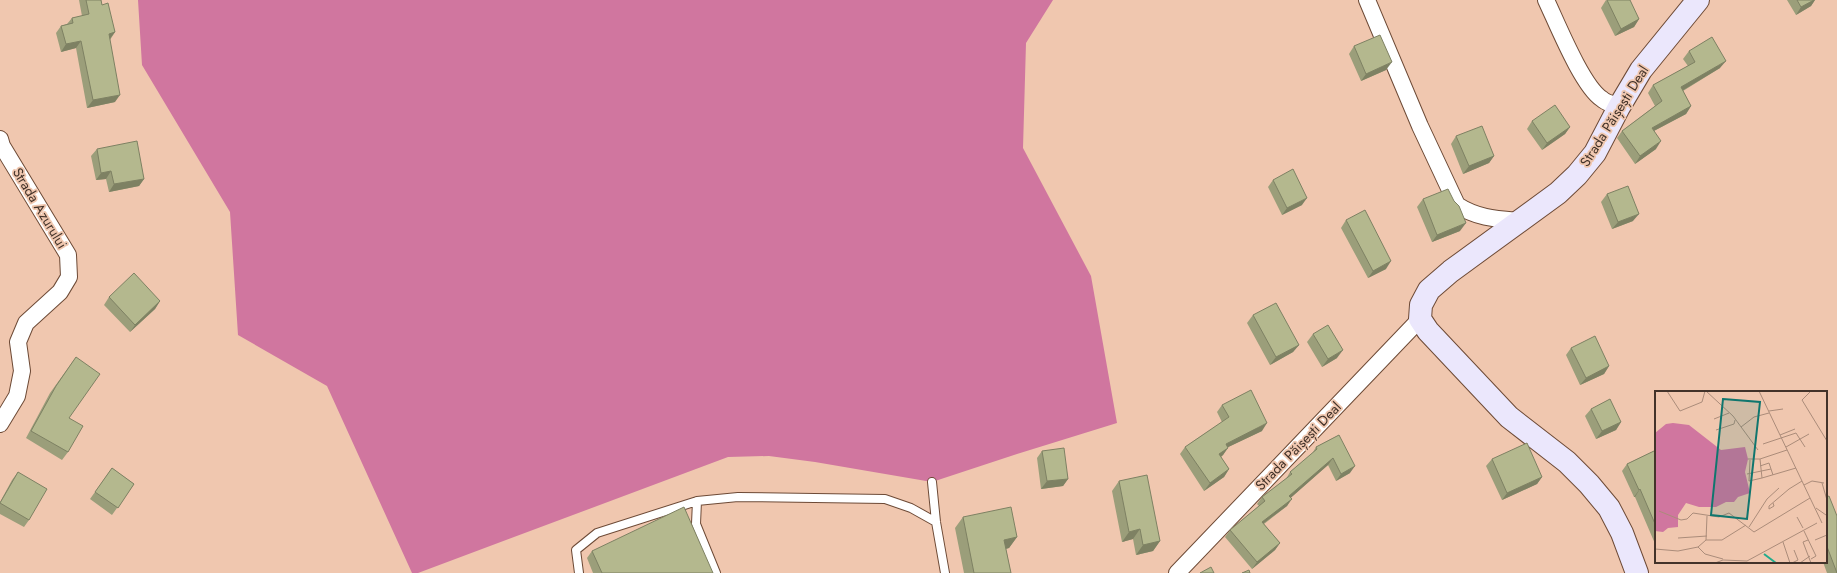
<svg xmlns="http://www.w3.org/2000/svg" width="1837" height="573" viewBox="0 0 1837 573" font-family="Jost,sans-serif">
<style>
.forest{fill:#d0769f}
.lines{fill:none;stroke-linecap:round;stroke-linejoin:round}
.lane-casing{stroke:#6d4a36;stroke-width:10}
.street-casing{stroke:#6d4a36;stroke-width:18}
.secondary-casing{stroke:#6d4a36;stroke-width:24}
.lane{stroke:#fff;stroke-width:8}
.street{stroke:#fff;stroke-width:16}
.secondary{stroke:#ebe7fc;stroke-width:22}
.wall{fill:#9b9e7a}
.shaded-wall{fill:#7e8163}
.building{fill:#b4b88e;stroke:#7e8163}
.labels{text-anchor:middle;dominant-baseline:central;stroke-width:3.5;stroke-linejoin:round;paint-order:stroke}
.street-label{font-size:14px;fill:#43332a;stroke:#f0c7af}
.inset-river{fill:none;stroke:#21ac8c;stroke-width:2}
.inset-road{fill:none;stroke:#ab8c7a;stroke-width:1}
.view{fill:#0f766e;fill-opacity:0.15;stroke:#0f766e;stroke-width:2}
.inset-edge{fill:none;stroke:#43332a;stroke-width:2}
</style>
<rect width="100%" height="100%" fill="#f0c7af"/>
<!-- forest -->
<path class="forest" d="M138,0H1053L1026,43L1023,148L1091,276L1117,423L1017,454L932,482L815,462L769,456L728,457L418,573H412L327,386L238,335L230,212L142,65Z"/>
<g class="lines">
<!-- lane casing -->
<g class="lane-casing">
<path id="lane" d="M932,482L936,522L945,573
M697,501L696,524L716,573
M579,573L576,550L597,533L697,501L738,497L885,499L911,508L936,522"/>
</g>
<!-- street casing -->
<g class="street-casing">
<path id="street" d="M1367,0L1420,126L1457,205C1477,218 1496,219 1519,221
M1546,0C1557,23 1582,86 1602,99C1606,103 1613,104 1619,107
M0,139L2,146L68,255L69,277L60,292L26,323L18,342L22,371L17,396L0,424
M1177,573L1420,319"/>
</g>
<!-- secondary casing -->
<g class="secondary-casing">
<path id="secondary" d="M1637,573L1622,533L1609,508L1589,484L1567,462L1509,417L1428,331L1420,319L1421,305L1429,290L1451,271L1558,193L1577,175L1595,153L1619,107L1641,70L1698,0"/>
</g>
<!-- lane -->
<use href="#lane" class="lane"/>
<!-- street -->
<use href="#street" class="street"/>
<!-- secondary -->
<use href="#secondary" class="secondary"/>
</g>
<!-- wall -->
<path class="wall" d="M79,0H101L102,5L115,32L110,40L115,102L87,108L76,48L61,52L56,33L61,26L67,24L72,18L82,16Z
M1606,0L1639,19L1634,27L1615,36L1601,8Z
M1787,0H1815L1811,6L1796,15Z
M1354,46L1386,70L1361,81L1349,54Z
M1689,51L1720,68L1683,91L1691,106L1686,114L1654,131L1656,149L1635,164L1617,138L1622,131L1655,106L1648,93L1653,85L1688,66L1683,59Z
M1532,121L1570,127L1565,134L1542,150L1527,129Z
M1456,136L1494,156L1489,163L1463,174L1451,144Z
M97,149L144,179L139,186L109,192L106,179L96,180L91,156Z
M1273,180L1302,205L1282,215L1268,187Z
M1607,194L1633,221L1612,229L1601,202Z
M1423,199L1460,231L1432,242L1417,207Z
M1346,220L1386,269L1368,278L1341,228Z
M109,297L160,301L155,309L130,332L104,305Z
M1253,315L1299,345L1293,352L1270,365L1247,323Z
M1313,334L1337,358L1322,367L1307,342Z
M1571,348L1609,366L1604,374L1580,385L1566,355Z
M76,357L69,418L68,452L62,460L26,438L50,393Z
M1222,405L1262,431L1228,447L1223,455L1221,457L1229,469L1224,477L1204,491L1180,454L1185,447L1222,422L1217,412Z
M1591,409L1621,422L1616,430L1596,439L1585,416Z
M1339,435L1350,473L1336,481L1328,465L1291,497L1287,506L1264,524L1280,543L1275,550L1252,569L1225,537L1230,530L1259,506L1257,504L1262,497L1286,479L1290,472L1312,454L1316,447Z
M1656,450V546L1635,497H1634L1622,471L1627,464Z
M1042,451L1068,479L1063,486L1041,489L1037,458Z
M1492,459L1542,477L1537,484L1502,500L1486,466Z
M112,468L134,484L112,515L90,499Z
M18,472L29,520L24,527L0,514V502L12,480Z
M1119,481L1160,541L1153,551L1136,555L1133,539L1122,542L1112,491Z
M1826,497L1837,573H1827L1823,562H1826Z
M963,517L1017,537L1009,548L1006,549L1011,573H964L955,528Z
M592,551L713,573H593L587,558Z"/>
<!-- shaded-wall -->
<path class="shaded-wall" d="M1814,0H1815L1811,6L1796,15L1801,7Z
M1639,19L1634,27L1615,36L1621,29Z
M115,32L109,40V34Z
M81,41L76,48L61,52L66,44Z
M1726,61L1720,68L1675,95L1681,87Z
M1392,62L1386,70L1361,81L1366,74Z
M120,95L115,102L87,108L93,100Z
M1691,106L1686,114L1646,135L1652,128Z
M1570,127L1565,134L1542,150L1547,143Z
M1661,141L1656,149L1635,164L1640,156Z
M1494,156L1489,163L1463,174L1469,166Z
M111,171L106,179L96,180L101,173Z
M144,179L139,186L109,192L114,184Z
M1307,198L1302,205L1282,215L1287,208Z
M1639,214L1633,221L1612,229L1618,222Z
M1466,223L1460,231L1432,242L1437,235Z
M1391,261L1386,269L1368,278L1373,271Z
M160,301L155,309L130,332L135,325Z
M1299,345L1293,352L1270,365L1276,357Z
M1343,350L1337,358L1322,367L1328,359Z
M1609,366L1604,374L1580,385L1586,378Z
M1621,422L1616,430L1596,439L1602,431Z
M1267,423L1262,431L1220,451L1226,444Z
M1228,448L1223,455L1214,462L1219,454Z
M1333,458L1328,465L1285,503L1289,496Z
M1355,466L1350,473L1336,481L1341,474Z
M1229,469L1224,477L1204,491L1210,483Z
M1542,477L1537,484L1502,500L1507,493Z
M1068,479L1063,486L1041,489L1047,481Z
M1640,489L1635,497H1634L1639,490Z
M1292,499L1287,506L1257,528L1262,522Z
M1140,529L1133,539L1122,542L1129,532Z
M1017,537L1009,548L996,551L1004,540Z
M1160,541L1153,551L1136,555L1143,545Z
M1280,543L1275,550L1252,569L1257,562Z"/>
<!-- building -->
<path class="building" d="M86,0H101L102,5L108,3L115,32L109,34L120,95L93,100L81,41L66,44L61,26L73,23L72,18L89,14Z
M1607,0H1630L1639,19L1621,29Z
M1797,0H1814L1801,7Z
M1380,35L1392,62L1366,74L1354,46Z
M1712,37L1726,61L1681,87L1691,106L1652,128L1661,141L1640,156L1622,131L1662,101L1653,85L1695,62L1689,51Z
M1555,105L1570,127L1547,143L1532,121Z
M1482,126L1494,156L1469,166L1456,136Z
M137,141L144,179L114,184L111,171L101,173L97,149Z
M1293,169L1307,198L1287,208L1273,180Z
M1628,186L1639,214L1618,222L1607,194Z
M1448,189L1454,201L1459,206L1466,223L1437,235L1423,199Z
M1365,210L1391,261L1373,271L1346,220Z
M134,273L160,301L135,325L109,297Z
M1276,303L1299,345L1276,357L1253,315Z
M1328,325L1343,350L1328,359L1313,334Z
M1595,336L1609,366L1586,378L1571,348Z
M76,357L100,374L69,418L83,426L68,452L31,431L56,386Z
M1251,390L1267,423L1226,444L1228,448L1219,454L1229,469L1210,483L1185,447L1229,417L1222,405Z
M1610,399L1621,422L1602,431L1591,409Z
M1339,435L1355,466L1341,474L1333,458L1289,496L1292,499L1262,522L1280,543L1257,562L1230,530L1265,501L1262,497L1292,474L1290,472L1317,449L1316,447Z
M1527,443L1542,477L1507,493L1492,459Z
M1064,448L1068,479L1047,481L1042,451Z
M1656,450V526L1640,489L1639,490L1627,464Z
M112,468L134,484L118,508L95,492Z
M18,472L47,489L29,520L0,503Z
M1147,475L1160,541L1143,545L1140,529L1129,532L1119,481Z
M1829,496L1837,516V573L1826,544V497Z
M684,507L713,573H602L592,551Z
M1011,507L1017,537L1004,540L1011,573H974L963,517Z
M1211,567L1214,573H1200Z
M1249,570L1250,573H1242Z"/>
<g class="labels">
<!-- street labels -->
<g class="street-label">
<text transform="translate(1614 116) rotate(-58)">Strada Păișești Deal</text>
<text transform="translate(40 208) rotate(59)">Strada Azurului</text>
<text transform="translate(1298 446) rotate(-46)">Strada Păișești Deal</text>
</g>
</g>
<!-- overview -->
<g transform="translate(1655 391)">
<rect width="172" height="172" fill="#f0c7af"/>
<path d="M18,32L34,34L66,59L90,56L93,68L90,81L95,102L83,106L79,111H71L61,116H44L31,112L23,124V136L13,137L8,141L0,140V42L11,33Z" fill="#d0769f"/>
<path class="inset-river" d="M109,163L121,172"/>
<path class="inset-road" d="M12,0L25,20L47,11L50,0M51,0L78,25L103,59M104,0L167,132M156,0L147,9L172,50M114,20L128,18M59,28L74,22M86,36L99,26L114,22M61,39L79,33L80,29M125,44L140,38M108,53L141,42L150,56M131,56L154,43M93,68H105L132,59M105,68L107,87L141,77M95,69L94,90L107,87M105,75L114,72L118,84M92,83L116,78M167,92L172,109M149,94L157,90L169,92M118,112L119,115L114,118V115L134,98L147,90M161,117L171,124M4,120L26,129L32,128L38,122L64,126L74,122L99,141L155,107M142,126L148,137M94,136L112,108L124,97M149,140L161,165L156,168M23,147L52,145M51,149L52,125M153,149L148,151L156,172M160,149L172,144M128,151L135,172M43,156L50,163L68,168M0,158L23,160L43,156L51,149H67L91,134M60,172L68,169L92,170L162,132M137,172L143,169L139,159M145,172L155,165"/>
<path class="view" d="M68,8L105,11L92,128L56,124Z"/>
<rect width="172" height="172" class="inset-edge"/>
</g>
</svg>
